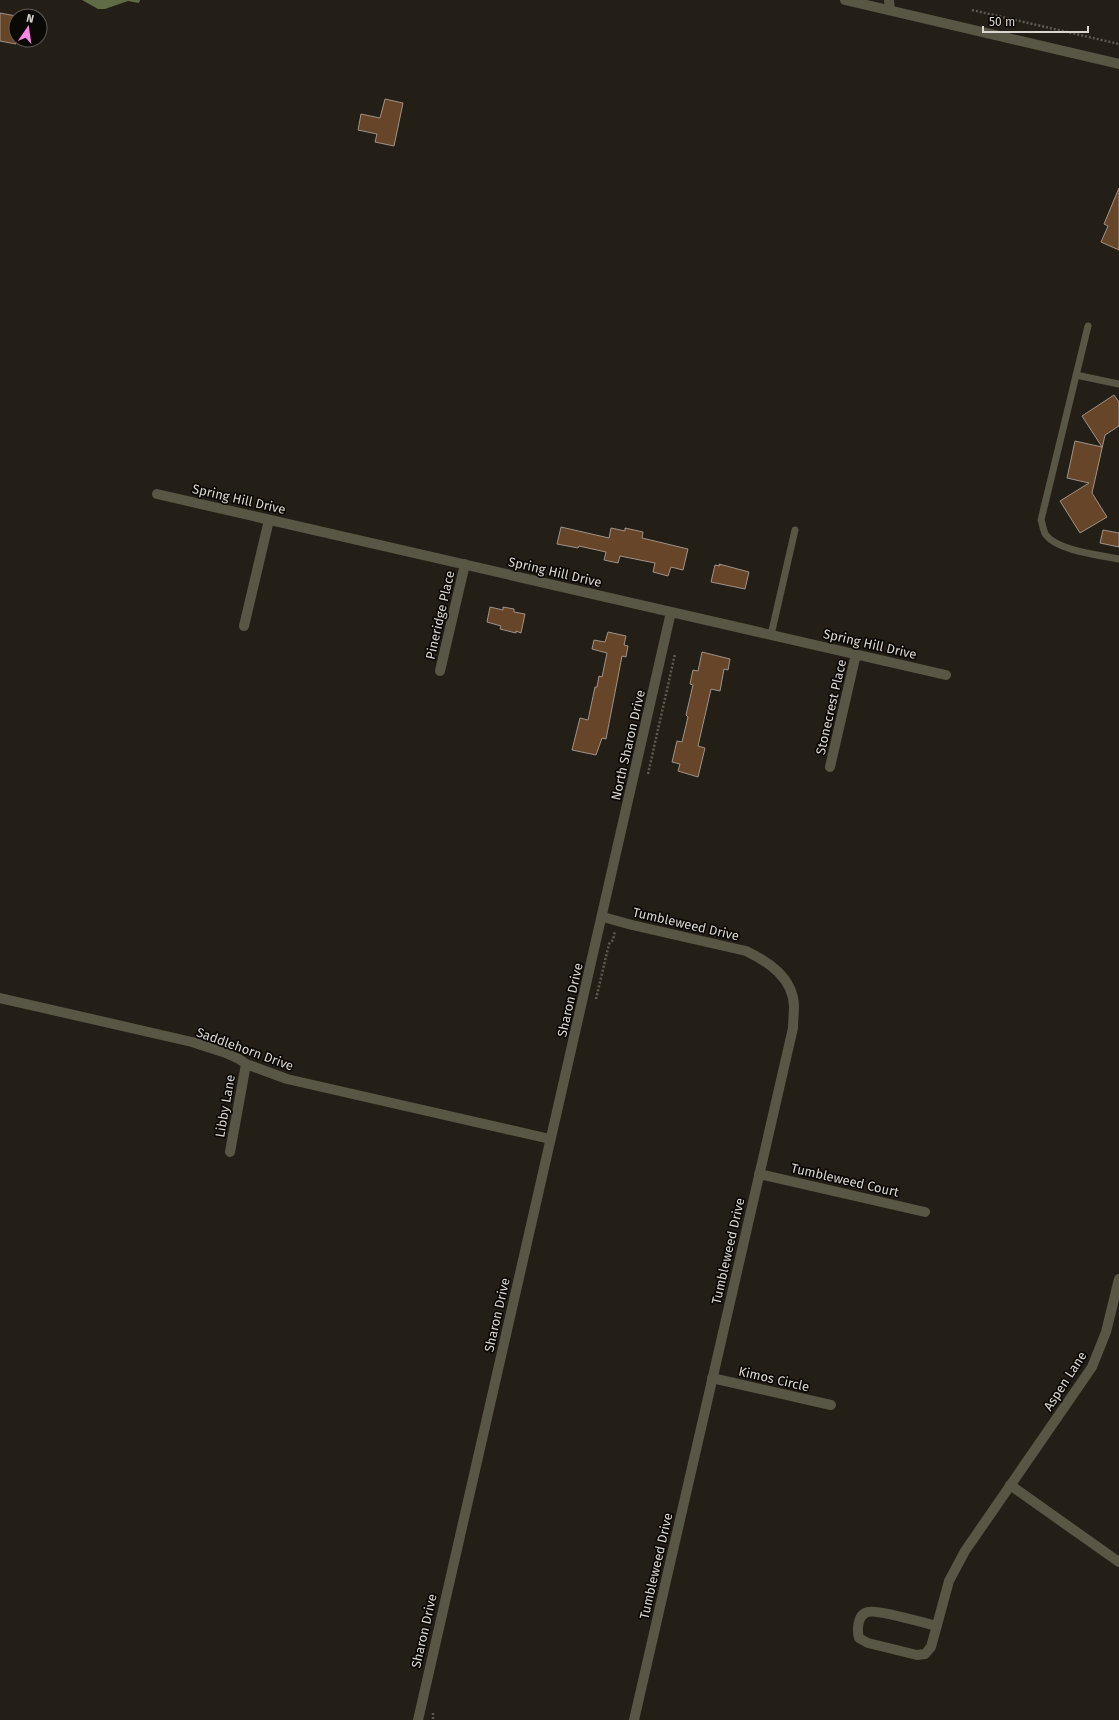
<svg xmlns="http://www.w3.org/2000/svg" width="1119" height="1720" viewBox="0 0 1119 1720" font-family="'Fira Sans',sans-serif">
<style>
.water{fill:#606d44}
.building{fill:#674528;stroke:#9f938a}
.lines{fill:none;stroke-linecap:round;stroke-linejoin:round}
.path{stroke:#5e5a52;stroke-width:2.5;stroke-dasharray:2 2;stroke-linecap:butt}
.service{stroke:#585644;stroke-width:7}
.minor{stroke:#585644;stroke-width:10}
.tertiary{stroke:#585644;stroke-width:10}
.labels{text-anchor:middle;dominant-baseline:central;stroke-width:3.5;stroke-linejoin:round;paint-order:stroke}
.street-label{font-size:13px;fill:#dad6d0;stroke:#0b0906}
</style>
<rect width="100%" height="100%" fill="#241f16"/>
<!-- water -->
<path class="water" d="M82,0H140L139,3L128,1L105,9H98Z"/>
<!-- building -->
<path class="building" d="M0,13L16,16V44L0,41Z
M385,99L403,103L394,146L375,142L377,134L358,130L361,114L380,118Z
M1119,188V250L1101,242L1108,226L1104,224Z
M1114,395L1119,402V426L1105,435L1092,493L1107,517L1080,533L1060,501L1089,483L1067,478L1075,441L1102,447L1082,416Z
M561,527L609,538L611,528L625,531V528L643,532L642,538L688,549L683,570L671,567L668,576L653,572L655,563L620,556L618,563L604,560L606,552L579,546L578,548L557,544Z
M1103,530L1119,533V547L1100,543Z
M719,564L749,572L745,589L711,582L715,565L720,566Z
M490,607L503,610V607L514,609V612L525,614L521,633L516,631V633L500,629L501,626L487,622Z
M608,632L626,636L624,645L628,646L626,657L622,656L606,739L602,738L596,755L572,750L580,718L588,720L595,687H597L599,676L602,677L607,653L592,649L594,640L605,642Z
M702,652L730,659L728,670L724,669L720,691L711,689L698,746L705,748L698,777L678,771L680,764L672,762L677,741L682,742L688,717L686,715L693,685L690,684L693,670L698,671Z"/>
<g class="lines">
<!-- path -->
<path class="path" d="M972,10L1119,44
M648,774L675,654
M596,999L609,944L613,940L615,931
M433,1713V1720"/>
<!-- service -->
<path class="service" d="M1088,326L1041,520C1043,525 1043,531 1046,535C1058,551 1100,555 1119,559
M1076,375L1119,384
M771,635L795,530"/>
<!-- minor -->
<path class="minor" d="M889,0L890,10
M157,494L946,675
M244,626L269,520
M440,671L465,564
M830,767L856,654
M603,917L632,925L746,951C769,962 793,978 794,1006C794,1013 793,1021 793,1028L634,1720
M0,998L192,1042L226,1053L239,1059L246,1064L287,1079L550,1139
M230,1152L246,1064
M759,1174L925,1212
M712,1378L831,1405
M1010,1485L1119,1562
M937,1626C924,1623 877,1609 868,1612C857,1614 857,1631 859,1638L868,1643L917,1655L925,1654L931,1647L949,1581L965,1551L1092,1367L1106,1332L1119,1279
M418,1720L671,612"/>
<!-- tertiary -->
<path class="tertiary" d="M845,0L1119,64"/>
</g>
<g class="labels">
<!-- street labels -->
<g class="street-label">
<text transform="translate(239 499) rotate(13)">Spring Hill Drive</text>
<text transform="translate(555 572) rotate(13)">Spring Hill Drive</text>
<text transform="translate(440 615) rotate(-77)">Pineridge Place</text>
<text transform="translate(870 644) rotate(13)">Spring Hill Drive</text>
<text transform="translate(831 707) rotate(-77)">Stonecrest Place</text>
<text transform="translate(628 745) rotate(-77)">North Sharon Drive</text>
<text transform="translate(686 924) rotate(13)">Tumbleweed Drive</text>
<text transform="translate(570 1000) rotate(-77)">Sharon Drive</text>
<text transform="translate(245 1049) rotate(20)">Saddlehorn Drive</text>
<text transform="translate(225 1106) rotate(-80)">Libby Lane</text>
<text transform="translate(845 1180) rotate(13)">Tumbleweed Court</text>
<text transform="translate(728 1251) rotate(-77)">Tumbleweed Drive</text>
<text transform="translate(497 1315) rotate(-77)">Sharon Drive</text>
<text transform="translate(774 1379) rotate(13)">Kimos Circle</text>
<text transform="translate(1065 1381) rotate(-57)">Aspen Lane</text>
<text transform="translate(656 1566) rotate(-77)">Tumbleweed Drive</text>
<text transform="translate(424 1631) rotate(-77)">Sharon Drive</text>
</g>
</g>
<!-- north arrow -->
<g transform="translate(28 28) rotate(13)"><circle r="19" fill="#0b0906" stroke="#5e5b57"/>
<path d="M0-3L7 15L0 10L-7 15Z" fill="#fa87e6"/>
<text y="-6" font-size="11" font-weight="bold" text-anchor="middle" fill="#dad6d0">N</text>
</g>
<!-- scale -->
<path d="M983 26v6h105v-6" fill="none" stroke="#dad6d0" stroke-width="2"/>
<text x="989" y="26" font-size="12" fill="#dad6d0" stroke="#0b0906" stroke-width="3" paint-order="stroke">50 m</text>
</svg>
